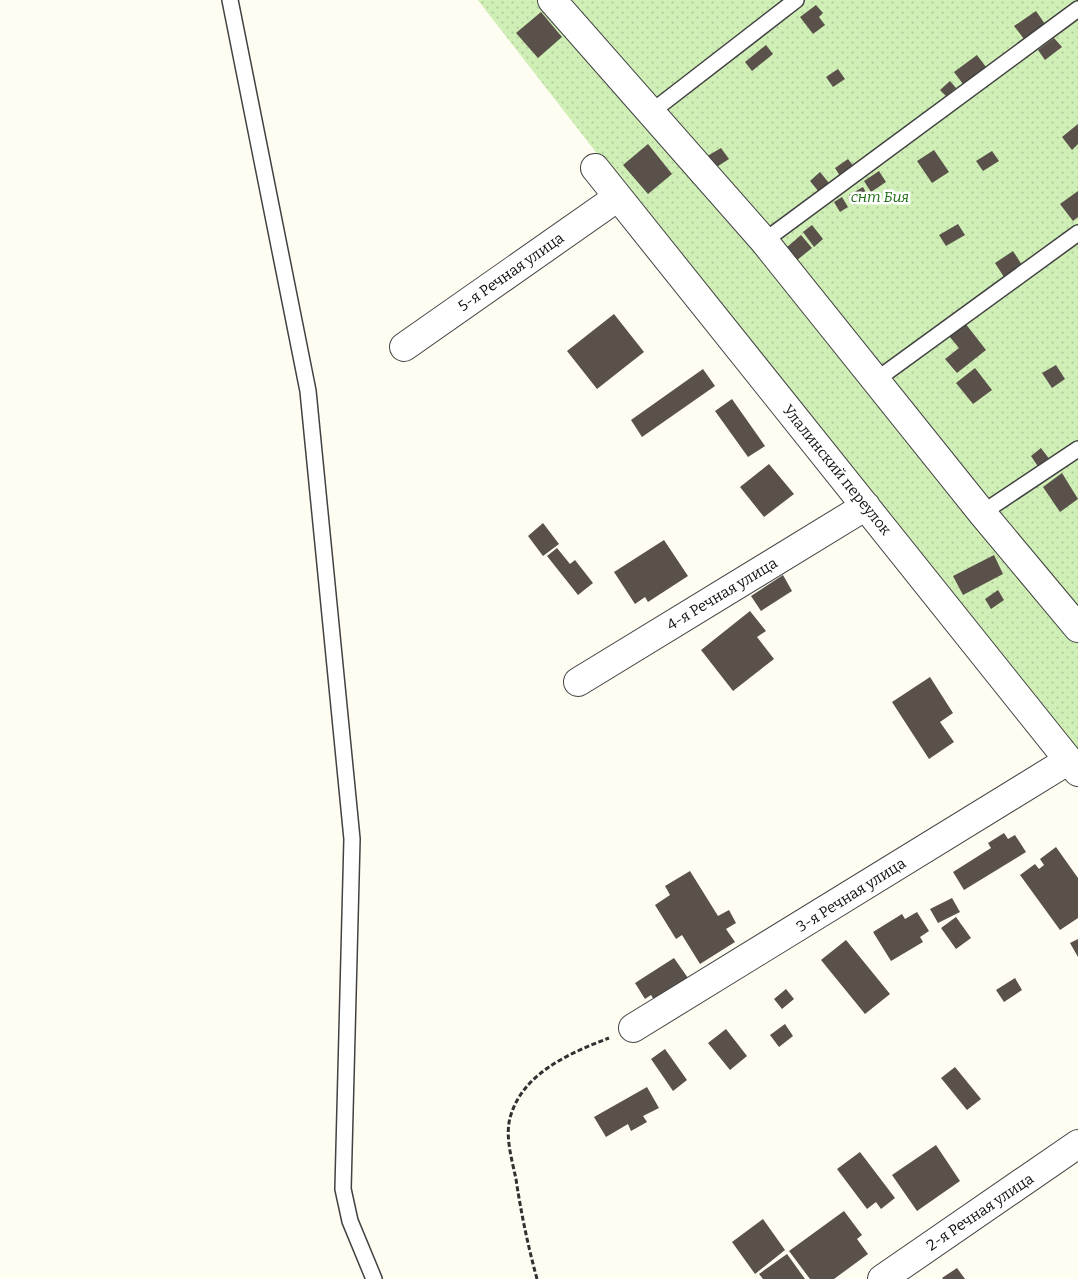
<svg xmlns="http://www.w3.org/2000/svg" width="1078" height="1279" viewBox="0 0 1078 1279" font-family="Bitter,serif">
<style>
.grass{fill:url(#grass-dots)}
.building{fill:#59514a}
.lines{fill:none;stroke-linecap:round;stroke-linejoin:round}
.service-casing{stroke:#424242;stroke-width:18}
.minor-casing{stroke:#424242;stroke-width:30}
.path{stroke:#313131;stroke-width:3;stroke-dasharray:5 2.5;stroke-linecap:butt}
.service{stroke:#fff;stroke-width:15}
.minor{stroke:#fff;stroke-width:28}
.labels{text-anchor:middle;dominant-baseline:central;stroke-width:5;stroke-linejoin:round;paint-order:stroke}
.park-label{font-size:15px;font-style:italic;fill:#246f18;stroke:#fff}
.street-label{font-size:15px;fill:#0f0f0f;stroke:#fff}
</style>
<defs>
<pattern id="grass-dots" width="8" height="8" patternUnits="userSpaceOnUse" patternTransform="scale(1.25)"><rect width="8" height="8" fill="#d0efb6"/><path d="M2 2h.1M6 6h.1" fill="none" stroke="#b1cc9b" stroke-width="1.8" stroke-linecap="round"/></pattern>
</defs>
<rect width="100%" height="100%" fill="#fffdf2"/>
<!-- grass -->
<path class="grass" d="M478,0H1078V773L487,12Z"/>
<!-- building -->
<path class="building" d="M816,5L823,13L819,17L825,25L813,34L800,17Z
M1036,11L1045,24L1024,39L1014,26Z
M541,12L562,37L538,58L516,33Z
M1054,38L1062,47L1045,60L1038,50Z
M766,45L773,54L752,71L745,62Z
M977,55L986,67L963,84L954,72Z
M838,69L845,79L833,87L826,77Z
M950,81L956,88L946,96L940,90Z
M1078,124V144L1072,150L1062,137Z
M648,144L672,174L648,194L623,165Z
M721,148L729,159L712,170L704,158Z
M934,150L949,172L932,183L917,161Z
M992,151L999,161L983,171L976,161Z
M848,159L854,167L840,176L835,168Z
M879,171L886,182L871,192L864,181Z
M820,172L829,183L819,192L810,181Z
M863,187L869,198L854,205L849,195Z
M1078,191V217L1073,221L1060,204Z
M842,197L848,207L840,212L834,202Z
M958,224L965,235L946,246L939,235Z
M812,225L823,239L814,247L803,232Z
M801,235L812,248L796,261L786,248Z
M1013,251L1022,265L1004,277L995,263Z
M614,314L644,352L597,389L567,351Z
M965,323L986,350L957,373L945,359L959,348L949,336Z
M1056,365L1065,379L1052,388L1042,373Z
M975,368L992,390L973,404L956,383Z
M703,369L715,386L642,437L631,420Z
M732,399L765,446L748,457L715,411Z
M1041,448L1050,460L1039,468L1031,456Z
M769,464L794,494L764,517L740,487Z
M1062,473L1078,499L1060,512L1043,487Z
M543,523L559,544L543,556L528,536Z
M664,540L688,576L648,602L645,597L635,604L614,572Z
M557,548L570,564L575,560L593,583L578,595L547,556Z
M994,555L1003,574L963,595L953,576Z
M783,575L792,591L761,611L751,596Z
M998,590L1004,600L991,609L985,599Z
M750,611L766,631L757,637L774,659L733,691L701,650Z
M930,677L953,713L940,722L954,742L929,759L892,702Z
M1004,833L1008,839L1015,835L1026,852L964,890L953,872L991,848L988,843Z
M1056,847L1078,878V918L1060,930L1020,875L1035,864L1039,869L1044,865L1040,859Z
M690,871L718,916L729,910L736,923L726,929L735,942L700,964L682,935L676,939L655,905L670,895L665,886Z
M952,898L960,912L938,923L930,909Z
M917,912L929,931L920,937L923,942L891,961L873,932L902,914L905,919Z
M956,917L971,938L956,949L941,928Z
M1078,939V957L1070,943Z
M846,940L890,994L865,1014L821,960Z
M674,958L688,978L654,1000L651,995L645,999L635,983Z
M1015,978L1022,990L1004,1002L996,990Z
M786,989L794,999L782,1009L774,999Z
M785,1024L793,1036L779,1047L770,1035Z
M726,1029L747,1056L730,1070L708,1043Z
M665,1049L687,1080L673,1091L651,1059Z
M955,1067L981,1099L967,1110L941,1078Z
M647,1087L659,1108L643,1116L647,1122L631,1131L628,1124L606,1137L594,1117Z
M936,1145L960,1181L917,1211L892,1175Z
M860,1152L895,1198L881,1209L876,1202L867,1209L837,1169Z
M844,1211L862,1235L857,1239L868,1254L834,1279H810L789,1251Z
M763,1219L785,1250L755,1274L732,1242Z
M787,1254L805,1279H763L759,1274Z
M957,1268L965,1279H943L942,1278Z"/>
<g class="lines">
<!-- service casing -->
<g class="service-casing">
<path id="service" d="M230,0L308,391L352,839L343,1189L350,1221L374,1279
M650,113L796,0
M764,241L1078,9
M876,380L1078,233
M982,513L1078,449"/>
</g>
<!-- minor casing -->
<g class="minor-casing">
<path id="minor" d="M552,0L764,241L982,513L1078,628
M595,168L1078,772
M404,347L618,197
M578,682L866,506
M633,1028L1069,760
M882,1279L1078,1144"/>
</g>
<!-- path -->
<path class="path" d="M537,1279C528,1246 521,1213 516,1179C512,1160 505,1137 510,1118C522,1073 570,1053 609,1038"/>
<!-- service -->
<use href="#service" class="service"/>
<!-- minor -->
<use href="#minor" class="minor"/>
</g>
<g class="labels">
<!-- park labels -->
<g class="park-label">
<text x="880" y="197">снт Бия</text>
</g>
<!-- street labels -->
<g class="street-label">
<text transform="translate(511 272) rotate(-35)">5-я Речная улица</text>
<text transform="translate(837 470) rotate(51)">Улалинский переулок</text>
<text transform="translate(722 594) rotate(-31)">4-я Речная улица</text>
<text transform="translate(851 895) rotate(-32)">3-я Речная улица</text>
<text transform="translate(980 1212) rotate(-34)">2-я Речная улица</text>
</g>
</g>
</svg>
